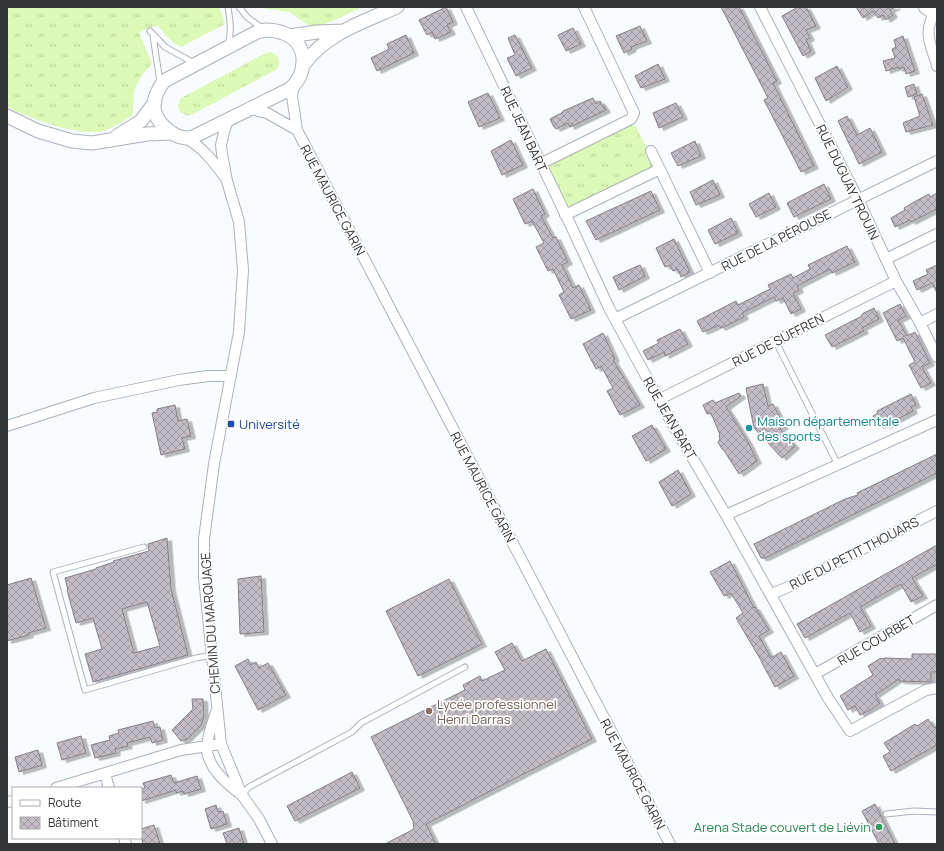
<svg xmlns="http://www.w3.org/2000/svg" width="944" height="851" viewBox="0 0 944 851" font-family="Manrope,sans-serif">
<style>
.grass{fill:url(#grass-tufts)}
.building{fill:url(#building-cross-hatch);stroke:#847e86;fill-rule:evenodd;filter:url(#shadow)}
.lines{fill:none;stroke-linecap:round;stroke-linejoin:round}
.service-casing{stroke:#aab1b9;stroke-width:7}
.minor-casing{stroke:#aab1b9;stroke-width:12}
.tertiary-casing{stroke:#aab1b9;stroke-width:15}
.secondary-casing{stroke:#aab1b9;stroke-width:16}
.service{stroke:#fff;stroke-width:5}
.minor{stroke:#fff;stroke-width:10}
.tertiary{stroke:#fff;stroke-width:13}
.secondary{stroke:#fff;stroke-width:14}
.transit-dot{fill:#1a4fb4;stroke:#fff;stroke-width:1.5}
.culture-dot{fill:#0f9aa8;stroke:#fff;stroke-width:1.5}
.education-dot{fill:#8d6e63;stroke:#fff;stroke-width:1.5}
.leisure-dot{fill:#2e9e5b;stroke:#fff;stroke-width:1.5}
.labels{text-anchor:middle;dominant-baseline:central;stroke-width:3.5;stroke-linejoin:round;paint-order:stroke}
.street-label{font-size:13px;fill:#323538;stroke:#fff}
.culture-label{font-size:13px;fill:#0d838f;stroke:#fff;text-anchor:start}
.transit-label{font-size:13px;fill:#164399;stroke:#fff;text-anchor:start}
.education-label{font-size:13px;fill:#785e54;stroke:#fff;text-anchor:start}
.leisure-label{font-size:13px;fill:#27864d;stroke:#fff;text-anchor:end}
</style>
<defs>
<pattern id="grass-tufts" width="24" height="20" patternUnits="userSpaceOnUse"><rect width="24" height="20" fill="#dcf9b6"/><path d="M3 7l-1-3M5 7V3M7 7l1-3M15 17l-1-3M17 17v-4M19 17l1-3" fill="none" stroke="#bdd69d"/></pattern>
<pattern id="building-cross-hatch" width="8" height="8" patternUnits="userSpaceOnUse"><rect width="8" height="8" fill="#c3bcc5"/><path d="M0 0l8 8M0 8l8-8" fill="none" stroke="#9f9aa1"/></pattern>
<filter id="shadow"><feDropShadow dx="4.5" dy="2.5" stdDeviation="0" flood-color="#0004"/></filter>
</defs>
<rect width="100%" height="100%" fill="#f8fbff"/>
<!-- grass -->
<path class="grass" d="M7,7H219L225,24L181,47C171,42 165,36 159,26L147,28L139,33L152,63L140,78L134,91L133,115C123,121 114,128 103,131C77,137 30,118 7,107Z
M254,7H363L331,22L312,28L289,12Z
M270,52C279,54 282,63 276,70L193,114L188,116L180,112L178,106L181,98L266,53Z
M629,125L636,126L654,164L652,170L573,208L566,205L549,170L550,163Z"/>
<!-- building -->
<path class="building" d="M446,7L453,22L447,25L451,32L435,39L432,32L427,35L419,20Z
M721,7H739L777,81L773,83L814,166L801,172L764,100L768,98Z
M798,7H806L816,26L806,30L810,38L806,40L811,51L803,56L782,16Z
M856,7H896L890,10L893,15L886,20L883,15L878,18L873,11L863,18Z
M640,26L647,41L631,47L632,49L624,53L616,36Z
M573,28L581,44L566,51L558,35Z
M406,35L414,53L377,71L371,58L389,49L387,44Z
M515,35L532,68L516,76L507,58L515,55L508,38Z
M903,36L915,71L906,74L904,67L898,69V67L886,71L883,61L895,58L892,49L896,47L894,40Z
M658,64L665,79L641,88L635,76Z
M837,66L848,87L826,101L815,78Z
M914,84L917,94L908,97L905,87Z
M488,93L500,118L479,127L468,102Z
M922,94L933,125L906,132L903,123L920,116L914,97Z
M593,98L596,104L600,101L606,110L570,127L568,123L556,129L555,127H554L550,119L563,112V111Z
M676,103L683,117L659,128L653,113Z
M847,116L857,135L870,128L882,152L859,164L838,121Z
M511,140L523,165L502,175L491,151Z
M695,141L701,156L678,166L671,153Z
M713,180L720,195L696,205L690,192Z
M824,184L831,199L794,217L787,203Z
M533,189L545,214L541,216L553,238L556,237L568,262L562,265L573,288L579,285L591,310L571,319L559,295L564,292L553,269L548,271L536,247L544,243L532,221L525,224L513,199Z
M651,191L660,210L596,240L586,221Z
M769,193L776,207L756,217L749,204Z
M937,193V209L911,222L910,220L895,227L891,218L905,210L904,208L916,201L929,194L930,197Z
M731,218L738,233L715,244L708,230Z
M674,239L690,272L681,277L678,269L673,271L670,265L665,267L656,248Z
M847,246L855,262L832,273L830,269L797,286L799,290L793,293L801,309L791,314L783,298L776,301L774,297L742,313L744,317L721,328L719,325L703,332L697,321L736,301L738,305L770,289L768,285L791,274L793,278L810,269L808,265Z
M640,265L645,276L619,290L613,277Z
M937,265V293L932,283L917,290L913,281L928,274L926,270Z
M900,304L906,316L898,320L907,336L915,332L930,363L922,367L931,383L921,388L909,365L915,362L903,338L897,341L883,313Z
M874,308L879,319L862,328L864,331L832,347L825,335L862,316V314Z
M680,329L688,344L665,356L664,352L648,360L643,351L659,343L657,340Z
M603,333L615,359L613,360L640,405L620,415L607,391L613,388L601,366L596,369L583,344Z
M763,384L768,406L773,404L784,426L780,429L795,446L782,458L754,428L746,388Z
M739,393L741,396L726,407L748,442L757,461L739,474L723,449H722L718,442L720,439L719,436L720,435L711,413L707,414L703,405L713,400L715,403Z
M911,394L916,405L911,407L913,411L885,426L884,424L879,426L873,416L878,413L877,411Z
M175,405L178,421L187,419L191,436L182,438L185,449L161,455L152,413L157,412V409Z
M652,425L666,449L646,461L632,436Z
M937,454V473L923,480L765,558H761L754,544L845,499L858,495L857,493Z
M678,470L691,494L672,506L659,482Z
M167,538L171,589L188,655L93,682L85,654L102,649L93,618L76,623L67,590H68L65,578L96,569V568L114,562L113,561L149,551L148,544ZM147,602L160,646L134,653L122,609Z
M937,545V564L912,578L923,596L911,602L901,584L860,607L871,626L860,632L850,613L805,638L797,624Z
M730,561L754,608L755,607L769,630L759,636L771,658L781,652L794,676L775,687L762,663V662L736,618L743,613L731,593L724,596L710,572Z
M261,576L264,632L240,634L238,579Z
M31,578L46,628L28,633L29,635L7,641V585Z
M449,579L482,644L418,676L386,611Z
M512,643L522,661L546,649L592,739L426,824L436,844H385L414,829L413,821L371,737L465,690L463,685L480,676L482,681L505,670L495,652Z
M912,654H937V672H931V682L899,681V679L875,695L880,703L870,710L860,715L855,706L848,710L840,696L873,675L868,666L881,658L882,659L885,658L912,659Z
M248,659L251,665L256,662L259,668L268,663L286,695L258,710L235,666Z
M192,699H203L204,716L201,725L187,739L181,741L172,730L193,709Z
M928,719L934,728L937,726V745L891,771L883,756L890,752L884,743L915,724L917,726Z
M153,721L155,728L160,727L163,740L152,743L150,737L127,743L128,746L115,749L116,753L95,758L91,745L110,740L109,736L119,733L118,730Z
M81,736L86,753L62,760L57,743Z
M38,750L42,765L19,772L15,757Z
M352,772L360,788L295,821L287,806Z
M171,775L174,783L197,776L201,789L184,794L183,791L176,793V790L141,801V789L145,788L143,783Z
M875,804L895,844H879L862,811Z
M216,805L218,812L223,811L227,824L211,829L205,809Z
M154,825L160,844H143L141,836V829Z
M239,828L244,844H227L223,833Z"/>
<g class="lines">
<!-- service casing -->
<g class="service-casing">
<path id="service" d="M239,7L247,17L262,28
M150,31L165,47L194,63
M153,36L160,82
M228,45C232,32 230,20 228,7
M776,342L838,465
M144,547L53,572L85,690L196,658L212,655
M242,795L249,787L337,740L352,732L361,723L465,667
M886,814L914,811L937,812"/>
</g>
<!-- minor casing -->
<g class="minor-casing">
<path id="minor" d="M466,7L572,228L609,308L653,389L660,399L669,418L726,515L828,698L850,731L926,690L937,688
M760,7L858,199L896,281L920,323L937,357
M934,13C923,35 931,44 937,66
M294,85L292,96L297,130L670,844
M251,109L267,113L297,130
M228,120L224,132L221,145L222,154L227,181L239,222L243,270L239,332L214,464L204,539V578L221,744L242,795L259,819L272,844
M186,138C202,147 213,161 224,176
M651,151L710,273
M540,164L631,119L634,113L584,7
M565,215L660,169
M886,259L937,234
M615,319L937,161
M920,323L937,314
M660,399L896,281
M7,426L94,398L179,380L208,376H231
M726,515L937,420
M771,594L786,588L937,511
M815,674L937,605
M217,710C213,721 208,734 207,746C206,767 227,784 242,795
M105,774L109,788
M56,788L181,750L221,744
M7,802L13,801
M124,838L126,844"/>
</g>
<!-- tertiary casing -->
<g class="tertiary-casing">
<path id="tertiary" d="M265,30C271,30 278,31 283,33C309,42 308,74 290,89L195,136C193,137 189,138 186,138C172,137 155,122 154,107C153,98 159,88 164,81L257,32Z
M289,36L317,32L343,31
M304,64C325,34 365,21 397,7
M7,116L38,131L72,141L92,143L147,134L171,133
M117,136L141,121L155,102"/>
</g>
<!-- secondary casing -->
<g class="secondary-casing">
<path id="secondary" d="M926,7L937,14"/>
</g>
<!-- service -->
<use href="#service" class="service"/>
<!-- minor -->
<use href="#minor" class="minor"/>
<!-- tertiary -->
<use href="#tertiary" class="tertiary"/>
<!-- secondary -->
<use href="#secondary" class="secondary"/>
</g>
<!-- markers -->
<rect class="transit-dot" x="227" y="420" width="8" height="8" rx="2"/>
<circle class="culture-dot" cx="749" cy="428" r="4"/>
<circle class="education-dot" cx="429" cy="711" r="4"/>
<circle class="leisure-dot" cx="879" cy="827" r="4"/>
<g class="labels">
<!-- street labels -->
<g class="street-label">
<text transform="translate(524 129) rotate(65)">RUE JEAN BART</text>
<text transform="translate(848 182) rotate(64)">RUE DUGUAY TROUIN</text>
<text transform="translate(333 200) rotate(62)">RUE MAURICE GARIN</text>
<text transform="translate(776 240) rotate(-27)">RUE DE LA PÉROUSE</text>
<text transform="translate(778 340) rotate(-27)">RUE DE SUFFREN</text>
<text transform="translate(670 418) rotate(60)">RUE JEAN BART</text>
<text transform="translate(483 487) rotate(62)">RUE MAURICE GARIN</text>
<text transform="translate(854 553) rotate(-27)">RUE DU PETIT THOUARS</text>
<text transform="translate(210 623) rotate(-94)">CHEMIN DU MARQUAGE</text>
<text transform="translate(876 640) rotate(-30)">RUE COURBET</text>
<text transform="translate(633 774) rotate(62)">RUE MAURICE GARIN</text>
</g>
<!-- culture labels -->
<g class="culture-label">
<text x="757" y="421">Maison départementale<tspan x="757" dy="15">des sports</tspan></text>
</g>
<!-- transit labels -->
<g class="transit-label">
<text x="239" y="424">Université</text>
</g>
<!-- education labels -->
<g class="education-label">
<text x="437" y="704">Lycée professionnel<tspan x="437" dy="15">Henri Darras</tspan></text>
</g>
<!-- leisure labels -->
<g class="leisure-label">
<text x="871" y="827">Arena Stade couvert de Liévin</text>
</g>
</g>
<!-- border -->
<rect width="944" height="851" fill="none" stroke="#323538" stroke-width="16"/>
<!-- legend -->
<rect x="12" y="787" width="130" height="52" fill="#ffffff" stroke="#adaeaf"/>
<rect x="20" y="800" width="20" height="6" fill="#ffffff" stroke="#adaeaf"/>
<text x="48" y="807" font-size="12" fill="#323538">Route</text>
<rect x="20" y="817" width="20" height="12" fill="url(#building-cross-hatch)" stroke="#adaeaf"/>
<text x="48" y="827" font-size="12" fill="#323538">Bâtiment</text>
</svg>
